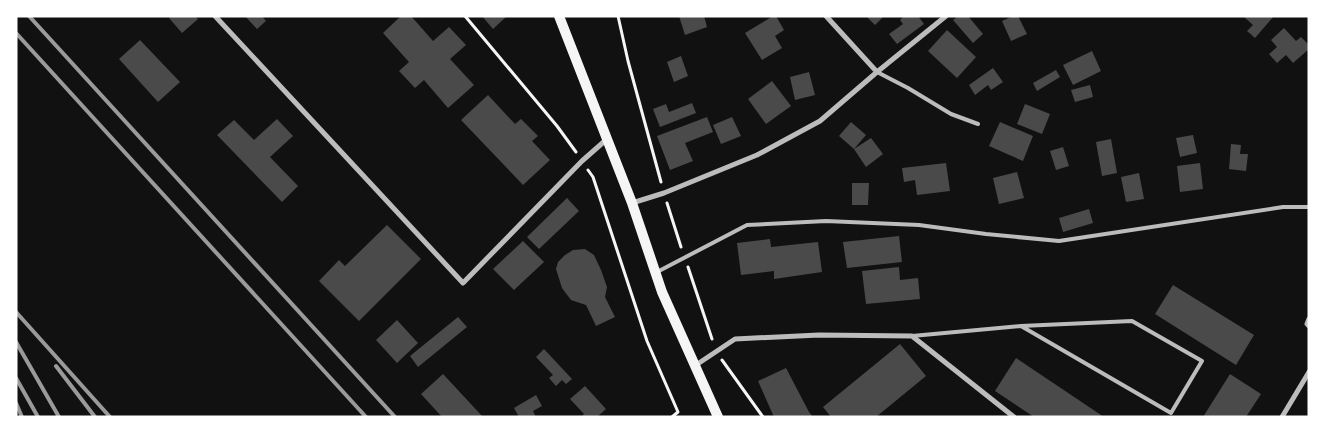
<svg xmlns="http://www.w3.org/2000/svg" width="1325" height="433" viewBox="0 0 1325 433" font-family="'Sofia Sans Condensed',sans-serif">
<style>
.building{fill:#4a4a4a}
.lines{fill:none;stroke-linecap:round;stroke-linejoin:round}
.path{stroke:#f5f5f5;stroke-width:3}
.service{stroke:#bcbcbc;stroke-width:4}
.minor{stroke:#bcbcbc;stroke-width:5}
.secondary{stroke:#f5f5f5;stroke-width:10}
.rail{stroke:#9a9a9a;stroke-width:4}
</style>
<rect width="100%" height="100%" fill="#111"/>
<!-- building -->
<path class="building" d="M171,16H195L198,19L182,33L169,18Z
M245,16H262L266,21L257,29Z
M401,16H411L433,41L449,27L466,45L450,59L474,85L448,108L424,80L415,88L399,71L409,62L383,33Z
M482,16H507L493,29Z
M679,16H704L707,27L685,35Z
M773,16H776L784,30L775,36L782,48L762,60L745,33Z
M866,16H884L875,25Z
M904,16H918L924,24L897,44L889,34L903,24L900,20Z
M958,16H968L983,34L973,43L953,20Z
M1013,16H1018L1027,34L1011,41L1002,21Z
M1243,16H1274L1255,38L1247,31L1253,25Z
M1284,28L1296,41L1301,37L1309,45V49L1293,63L1286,55L1277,63L1269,54L1277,47L1271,40Z
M947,30L976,57L957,78L928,51Z
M140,40L180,82L158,102L119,59Z
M1092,51L1101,71L1073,85L1063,65Z
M681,56L688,76L674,82L667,62Z
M993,68L1003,82L991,90L988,85L975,95L969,85Z
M1056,70L1060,77L1037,91L1033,83Z
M809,72L815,95L795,100L790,77Z
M772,81L791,106L766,124L748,99Z
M1090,85L1093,97L1075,102L1071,90Z
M488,95L515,124L521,119L538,136L532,141L550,160L523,185L461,120Z
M692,103L696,113L660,127L653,109L666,104L669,112Z
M1025,104L1050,114L1042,134L1017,124Z
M707,117L713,132L685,143L693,161L670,170L657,136Z
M732,117L741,136L721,144L713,125Z
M277,119L293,136L270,157L298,186L282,202L217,135L234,120L254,140Z
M851,122L866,135L854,149L871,138L883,154L866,167L854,149L839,136Z
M1000,122L1033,136L1023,161L989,146Z
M1193,135L1197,153L1180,157L1176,138Z
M1111,139L1117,173L1102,176L1096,142Z
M1231,144L1241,145L1240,154H1248L1246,171L1229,169Z
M1063,147L1069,166L1056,170L1050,151Z
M946,163L950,191L917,195L915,180L904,182L902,168Z
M1200,163L1203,189L1180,192L1177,166Z
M1017,172L1024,198L999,204L993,178Z
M1139,173L1144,199L1126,202L1121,177Z
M852,183H869L868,205H852Z
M567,198L579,211L539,249L527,237Z
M1089,209L1093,223L1063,232L1059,218Z
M387,225L421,259L359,321L319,281L339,260L345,266Z
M899,236L902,262L847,268L843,242Z
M770,239L771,247L818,242L822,272L774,279V271L741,275L737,243Z
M523,241L544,262L514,290L493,269Z
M585,249L594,255L601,270L607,287L605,297L615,317L596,326L586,305L571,300L562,288L556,269L558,262L565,255L573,250Z
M899,267L900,280L918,278L920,299L866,304L862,271Z
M1173,285L1254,335L1236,365L1155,314Z
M458,317L467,327L418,367L410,356Z
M397,320L418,343L397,363L376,340Z
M900,344L926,376L876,417H831L823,407Z
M544,349L572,379L566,384L562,380L556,386L549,378L553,375L536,357Z
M1016,358L1104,417H1034L995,391Z
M786,368L809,412L813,417H774L758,381Z
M443,374L483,417H442L421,394Z
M1230,374L1261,394L1246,417H1203Z
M585,386L606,409L597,417H581L584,414L570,399Z
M536,395L542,406L533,411L536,417H519L514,408Z"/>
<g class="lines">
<!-- path -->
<path class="path" d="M465,16L557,126L576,152
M618,16L628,61L661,182
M588,170L593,177L647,341L678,412L672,417
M667,203L681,247
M688,267L712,339
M722,360L763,417"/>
<!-- service -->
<path class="service" d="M877,72L908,88L951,114L978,124
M657,272L747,225L826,221L919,225L986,234L1059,241L1283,207H1309
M912,336L1021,326L1132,321L1202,361L1171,413L1021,326"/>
<!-- minor -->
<path class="minor" d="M215,16L463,283L582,161L607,139
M826,16L877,72
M632,203L664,193L757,155L820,121L877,72L946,16
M1309,319L1307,324L1309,326
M696,365L735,339L819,335L912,336L1014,417
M1282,417L1309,372"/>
<!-- secondary -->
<path class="secondary" d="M559,16L632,203L662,292L718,417"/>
<!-- rail -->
<path class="rail" d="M29,16L395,417
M16,33L366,417
M16,312L110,417
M16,342L59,417
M56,366L95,417
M16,378L38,417
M16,403L22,417"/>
</g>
<!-- border -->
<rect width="1325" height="433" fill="none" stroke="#ffffff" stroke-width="35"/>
</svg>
